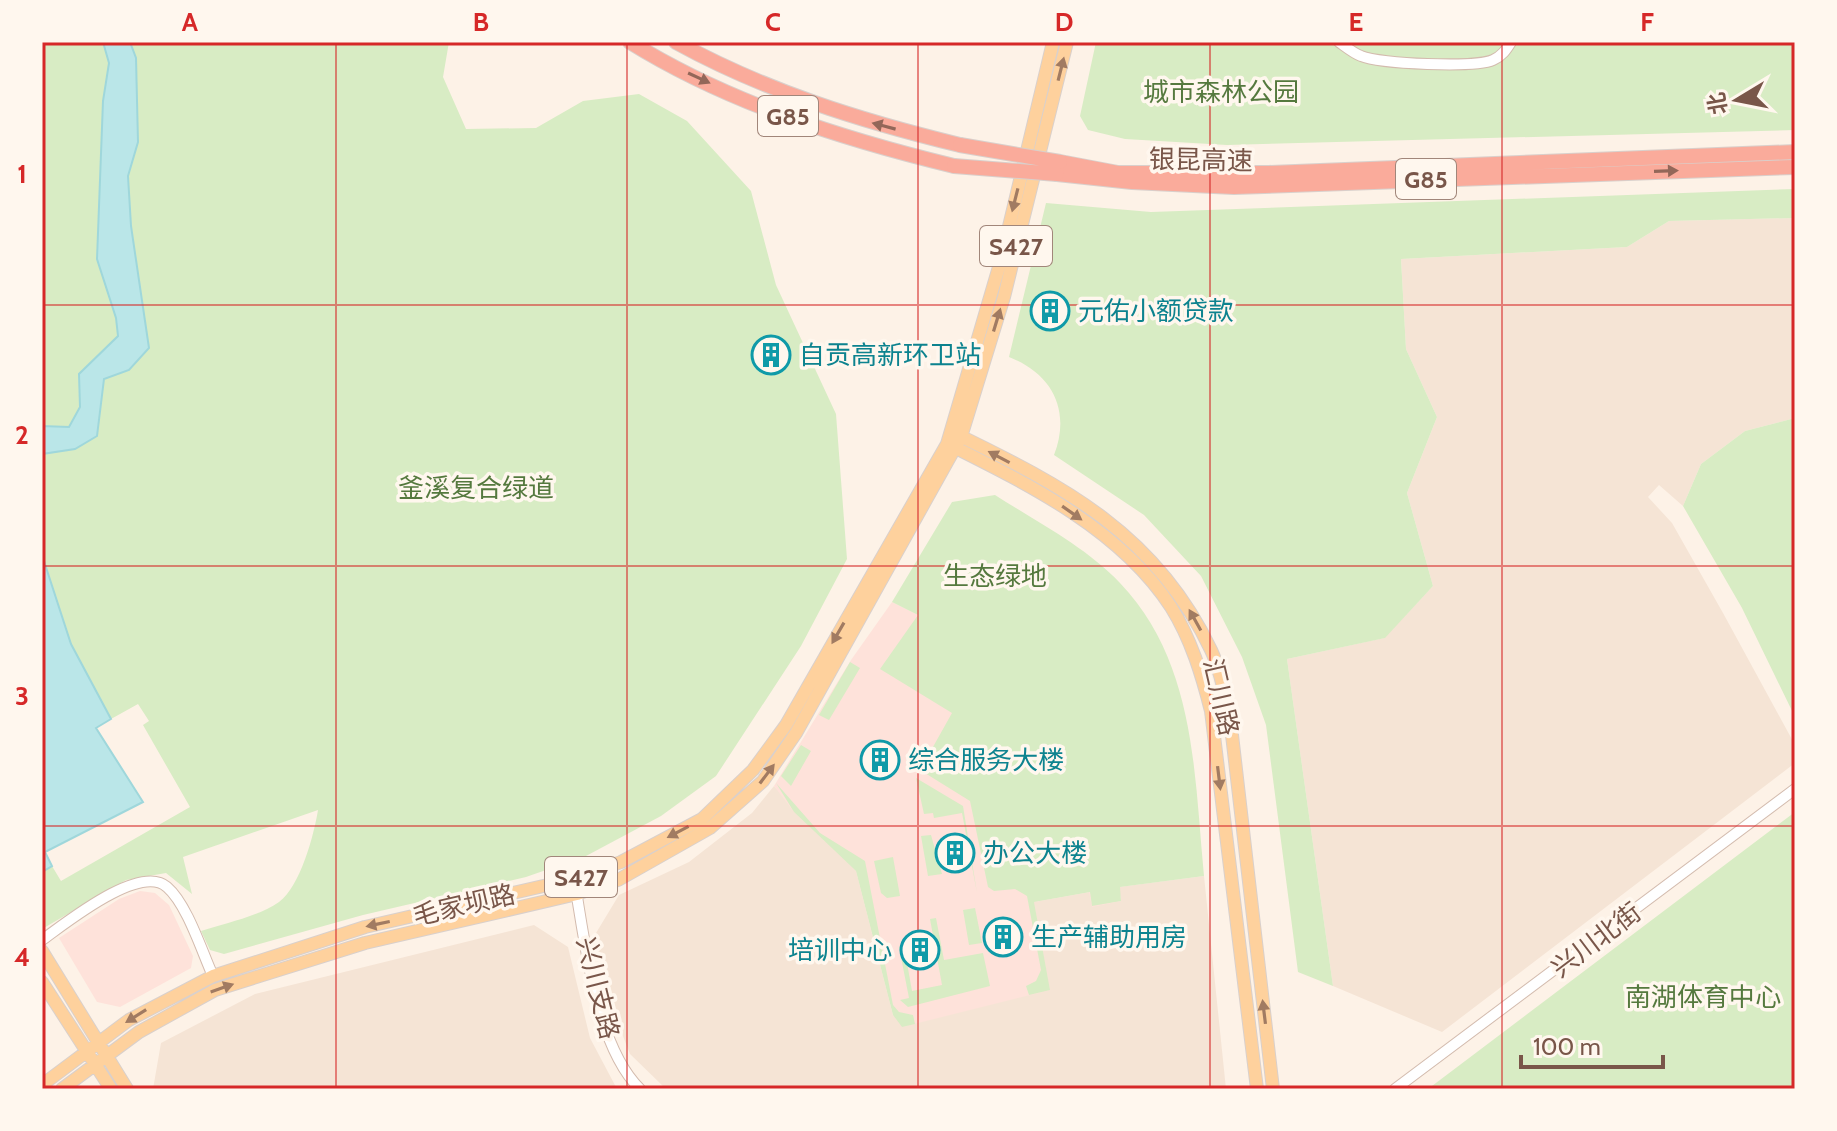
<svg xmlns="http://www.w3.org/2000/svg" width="1837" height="1131" viewBox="0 0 1837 1131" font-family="Cabin,'Noto Sans SC',sans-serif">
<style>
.residential{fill:#f5e4d5}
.commercial{fill:#fee2da}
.green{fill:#d8ecc4}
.water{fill:#bae6e8;stroke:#9fd7db;stroke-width:2}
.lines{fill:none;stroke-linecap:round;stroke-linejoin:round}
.minor-casing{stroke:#d3bbae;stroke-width:12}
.major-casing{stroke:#d9d0cc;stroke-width:14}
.highway-casing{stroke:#d9d0cc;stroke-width:16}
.minor{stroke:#fff;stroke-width:10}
.major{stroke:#fed19d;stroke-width:12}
.highway{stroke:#faab9b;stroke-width:14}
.highway-bridge-casing{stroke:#d9d0cc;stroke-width:16;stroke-linecap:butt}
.highway-bridge{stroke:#faab9b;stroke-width:14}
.oneway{fill:#a17b62}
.oneway2{fill:#936759}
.grid{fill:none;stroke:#d62828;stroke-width:2;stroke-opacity:0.55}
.labels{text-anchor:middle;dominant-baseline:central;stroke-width:7;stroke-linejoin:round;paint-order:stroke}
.shield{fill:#fff7ee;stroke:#a1867a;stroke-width:2}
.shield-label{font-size:24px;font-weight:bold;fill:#795649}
.park-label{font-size:26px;fill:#55793e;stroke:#fff7ee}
.street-label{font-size:26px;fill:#795649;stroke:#fff7ee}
.culture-label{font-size:26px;fill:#0d838f;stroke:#fff7ee;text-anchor:start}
.neatline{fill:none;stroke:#d62828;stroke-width:3}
.grid-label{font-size:26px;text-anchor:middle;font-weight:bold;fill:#d62828}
</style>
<rect width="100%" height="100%" fill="#fdf2e7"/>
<!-- residential -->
<path class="residential" d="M1795,218V418L1745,431L1701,464L1683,506L1659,485L1648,497L1672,523L1723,613L1795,745V763L1442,1032L1333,986L1287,659L1384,638L1433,586L1407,493L1437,417L1406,349L1401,259L1627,247L1669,221Z
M774,786L856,871L893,1015L1034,902L1090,892L1093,906L1121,901L1119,887L1204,876L1226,1089H666L630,1054L603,985L596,933L619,895L689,862L752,813Z
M534,925L568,947L590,1038L617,1089H153L161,1043L255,994Z"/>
<!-- commercial -->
<path class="commercial" d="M892,602L918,615L1121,901L1092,907L1089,892L1034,902L1050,990L902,1027L893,1015L856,871L794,812L774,786L851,660Z
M140,891L155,893L169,905L193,956L191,968L120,1007L97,1002L59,938L119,899Z"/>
<!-- green -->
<path class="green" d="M42,42H449L443,77L466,129L536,128L583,101L639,94L687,121L751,191L776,285L836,414L847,559L801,646L716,776L661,816L586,856L526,877L363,915L224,954L210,950L201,931C226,923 257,917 279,902C300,887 314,835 318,810L183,857L192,894L166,873L126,880L42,929V872L52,866L61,881L190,807L143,725L149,721L138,704L111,719L71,644L42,555Z
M1096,42H1795V130L1227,145L1125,139L1088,130L1080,116Z
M1795,189V218L1669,221L1627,247L1401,259L1406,349L1437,417L1407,493L1433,586L1385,638L1287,659L1333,986L1298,972L1266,725L1242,657L1201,576L1144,515L1054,455C1071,411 1053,374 1009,357L1046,203L1151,212Z
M1795,418V717L1742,608L1683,506L1701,464L1745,431Z
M995,495C1037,522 1086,547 1120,583C1196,663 1194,773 1204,876L1120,887L1121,901L1092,906L1090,892L1034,902L1050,990L1029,995L1026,986L1036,981L1041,970L1027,896L1015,889L994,891L988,887L970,801L920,770L952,713L880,669L918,615L892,602L952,502Z
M850,662L860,668L829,720L819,715Z
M801,745L811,751L791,786L781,776Z
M916,778L963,806L977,893L962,813L934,818L933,813L924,814Z
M776,783L820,833L865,861L893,1005L899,1012L913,1015L915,1024L902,1027L893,1015L856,871L794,812Z
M1795,812V1089H1428Z
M931,835L942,874L928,876L921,836Z
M893,857L900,896L887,898L881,893L874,861Z
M975,908L982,943L969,945L963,910Z
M936,918L944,960L983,953L990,986L908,1007L900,1000L909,998L899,947L904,946L912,991L942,985L930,919Z"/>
<!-- water -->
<path class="water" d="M103,42H130L136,58L138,142L128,176L131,226L149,348L129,370L104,379L97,436L75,449L42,454V426L69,427L80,407L79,374L118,336L116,318L97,259L103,101L109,63Z
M42,555L71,644L111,719L96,728L143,802L45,852L52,866L42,872Z"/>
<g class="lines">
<!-- minor casing -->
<g class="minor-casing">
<path id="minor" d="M1339,42C1346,47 1353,53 1361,56C1380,64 1475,68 1493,60C1502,56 1506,50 1511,42
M574,879C585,940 595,1045 640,1089
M42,940C66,923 140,863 167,887C187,904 202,952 213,976
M1395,1089L1795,789"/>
</g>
<!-- major casing -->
<g class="major-casing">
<path id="major" d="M954,433C1065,487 1156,534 1211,650C1220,668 1223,690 1229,709L1273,1089
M950,445C1030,485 1121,530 1171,607C1191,639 1202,675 1211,711L1257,1089
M42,951L127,1089
M42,982L111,1089
M42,1085L129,1020L213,976L365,927L574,879L621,862L702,819L753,770L786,725L947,444L1001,260L1053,42
M62,1089L139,1032L215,990L365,943L577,894L618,880L710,828L763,781L796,733L961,437L1004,297L1067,42"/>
</g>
<!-- highway casing -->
<g class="highway-casing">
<path id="highway" d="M630,42C728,103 843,139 954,166
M676,42C765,91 861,121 960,145
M1060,162L1118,173H1269L1795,152
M1057,174L1132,182L1234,187L1795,167"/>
</g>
<!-- minor -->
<use href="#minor" class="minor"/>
<!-- major -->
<use href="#major" class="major"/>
<!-- highway -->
<use href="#highway" class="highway"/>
<!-- highway-bridge casing -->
<g class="highway-bridge-casing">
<path id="highway-bridge" d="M960,145L1060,162
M954,166L1057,174"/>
</g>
<!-- highway-bridge -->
<use href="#highway-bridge" class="highway-bridge"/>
</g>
<!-- one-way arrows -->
<defs><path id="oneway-solid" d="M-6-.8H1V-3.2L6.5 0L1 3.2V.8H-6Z" transform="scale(2)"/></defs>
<g class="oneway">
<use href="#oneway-solid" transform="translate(1061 69) rotate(-76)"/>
<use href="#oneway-solid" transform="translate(1015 200) rotate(104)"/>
<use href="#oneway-solid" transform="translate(997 320) rotate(-73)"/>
<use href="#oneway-solid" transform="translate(999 457) rotate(-152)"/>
<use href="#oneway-solid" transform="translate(1072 513) rotate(35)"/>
<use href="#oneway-solid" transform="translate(1195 620) rotate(-119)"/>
<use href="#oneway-solid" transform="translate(838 633) rotate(120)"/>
<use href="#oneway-solid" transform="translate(767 774) rotate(-53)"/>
<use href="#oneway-solid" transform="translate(1219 778) rotate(83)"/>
<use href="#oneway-solid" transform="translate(678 832) rotate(152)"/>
<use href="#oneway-solid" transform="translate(378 924) rotate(168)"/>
<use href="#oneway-solid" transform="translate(222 988) rotate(-19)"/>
<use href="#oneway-solid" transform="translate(1264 1012) rotate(-97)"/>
<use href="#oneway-solid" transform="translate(136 1016) rotate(148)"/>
</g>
<g class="oneway2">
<use href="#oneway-solid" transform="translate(699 78) rotate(25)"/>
<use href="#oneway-solid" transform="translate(884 126) rotate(-165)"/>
<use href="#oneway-solid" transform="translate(1666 171) rotate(-2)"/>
</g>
<!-- grid -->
<path class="grid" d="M336,42V1089M627,42V1089M918,42V1089M1210,42V1089M1502,42V1089M42,305H1795M42,566H1795M42,826H1795"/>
<!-- icons -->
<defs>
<g id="building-ring" transform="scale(2)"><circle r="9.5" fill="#fff7ee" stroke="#0f9aa8" stroke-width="1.5"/><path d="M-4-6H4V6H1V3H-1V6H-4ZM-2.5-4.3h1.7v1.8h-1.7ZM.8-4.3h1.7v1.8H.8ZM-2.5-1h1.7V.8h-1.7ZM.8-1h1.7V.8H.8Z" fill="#0f9aa8"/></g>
</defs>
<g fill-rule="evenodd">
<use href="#building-ring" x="1050" y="311"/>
<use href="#building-ring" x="771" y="355"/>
<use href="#building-ring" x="880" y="760"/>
<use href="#building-ring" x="955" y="853"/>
<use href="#building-ring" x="1003" y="937"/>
<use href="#building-ring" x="920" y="950"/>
</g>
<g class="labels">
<!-- shield labels -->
<g class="shield">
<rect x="758" y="96" width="60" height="40" rx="6"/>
<rect x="1396" y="159" width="60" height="40" rx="6"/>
<rect x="980" y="226" width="72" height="40" rx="6"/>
<rect x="545" y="857" width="72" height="40" rx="6"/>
</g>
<g class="shield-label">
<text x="788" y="116">G85</text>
<text x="1426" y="179">G85</text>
<text x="1016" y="246">S427</text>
<text x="581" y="877">S427</text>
</g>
<!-- park labels -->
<g class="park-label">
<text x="1221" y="92">城市森林公园</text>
<text x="476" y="488">釜溪复合绿道</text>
<text x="995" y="576">生态绿地</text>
<text x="1703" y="997">南湖体育中心</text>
</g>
<!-- street labels -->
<g class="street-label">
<text transform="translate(1201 160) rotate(1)">银昆高速</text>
<text transform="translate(1221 697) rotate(77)">汇川路</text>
<text transform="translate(464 905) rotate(-13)">毛家坝路</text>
<text transform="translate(1596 940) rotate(-37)">兴川北街</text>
<text transform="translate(598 988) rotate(76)">兴川支路</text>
</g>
<!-- culture labels -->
<g class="culture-label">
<text x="1078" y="311">元佑小额贷款</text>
<text x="799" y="355">自贡高新环卫站</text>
<text x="908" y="760">综合服务大楼</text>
<text x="983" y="853">办公大楼</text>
<text x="1031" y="937">生产辅助用房</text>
<text x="892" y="950" text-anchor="end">培训中心</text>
</g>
</g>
<!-- border -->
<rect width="1837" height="1131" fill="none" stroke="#fff7ee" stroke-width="88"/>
<!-- north arrow -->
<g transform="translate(1737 100) rotate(260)" stroke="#fff7ee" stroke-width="6" paint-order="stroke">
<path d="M0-6L14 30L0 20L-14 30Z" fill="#795649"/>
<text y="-12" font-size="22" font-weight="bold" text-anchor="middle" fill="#795649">北</text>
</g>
<!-- scale -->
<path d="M1521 1055v12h142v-12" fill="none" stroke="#795649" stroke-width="4"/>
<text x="1533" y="1055" font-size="24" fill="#795649" stroke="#fff7ee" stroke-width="6" paint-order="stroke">100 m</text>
<rect x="44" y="44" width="1749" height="1043" class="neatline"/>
<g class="grid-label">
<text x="190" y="31">A</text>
<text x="481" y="31">B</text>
<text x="773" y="31">C</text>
<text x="1064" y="31">D</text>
<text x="1356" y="31">E</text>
<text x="1647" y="31">F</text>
<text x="22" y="183">1</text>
<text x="22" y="444">2</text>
<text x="22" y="705">3</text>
<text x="22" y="966">4</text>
</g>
</svg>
